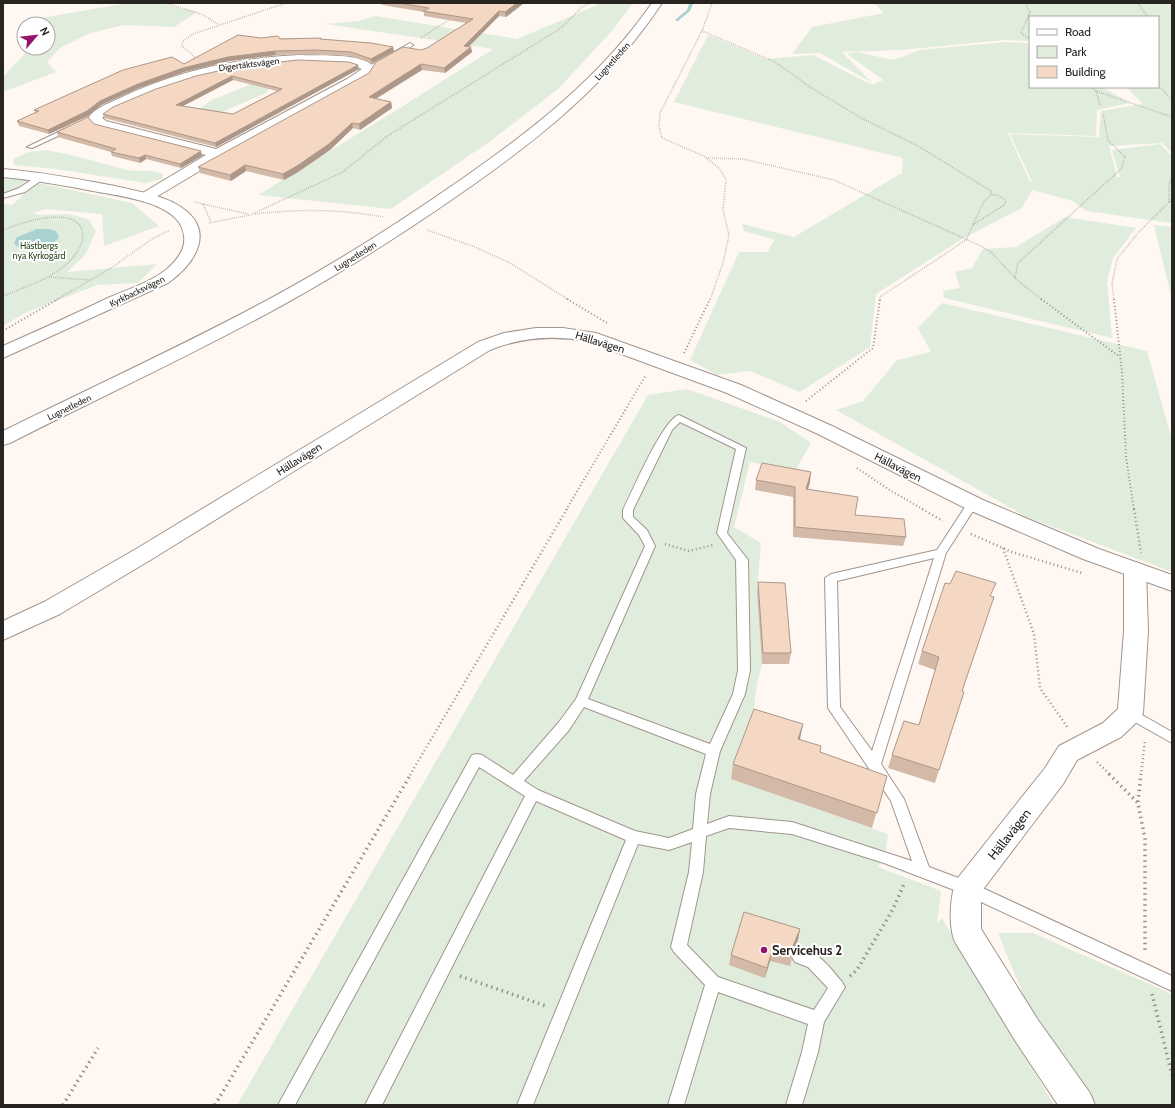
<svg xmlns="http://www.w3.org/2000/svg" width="1175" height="1108" viewBox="0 0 1175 1108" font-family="Cabin,sans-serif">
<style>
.green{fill:#e1eddc}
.water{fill:#a9d2d1}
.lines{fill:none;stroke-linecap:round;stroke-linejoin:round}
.stream{fill:#a9d2d1;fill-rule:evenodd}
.lane-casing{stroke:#a1958d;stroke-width:2}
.street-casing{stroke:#a1958d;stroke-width:2}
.secondary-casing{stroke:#a1958d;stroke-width:2}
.highway-casing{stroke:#a1958d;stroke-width:2}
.path-far3{stroke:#96908b;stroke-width:1.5;stroke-dasharray:0.5 1.5;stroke-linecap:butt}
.path-far2{stroke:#96908b;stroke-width:2;stroke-dasharray:1 2.5;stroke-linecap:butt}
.path-far1{stroke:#96908b;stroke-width:2.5;stroke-dasharray:1 3;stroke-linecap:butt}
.path{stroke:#96908b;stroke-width:3.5;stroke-dasharray:1.5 4;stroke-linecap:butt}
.lane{fill:#fff;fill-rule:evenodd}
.street{fill:#fff;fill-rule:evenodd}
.secondary{fill:#fff;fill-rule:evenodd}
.highway{fill:#fff;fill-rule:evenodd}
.wall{fill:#d3baa8;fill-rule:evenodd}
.shaded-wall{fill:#ac9788}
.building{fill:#f5d8c3;stroke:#ac9788;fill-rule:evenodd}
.poi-dot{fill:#95126a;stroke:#fff;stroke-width:1.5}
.labels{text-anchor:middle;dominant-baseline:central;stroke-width:4;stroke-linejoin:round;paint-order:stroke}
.far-street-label{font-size:9px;fill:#282420;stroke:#fff}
.far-park-label{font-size:9px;fill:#2b461d;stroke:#fff}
.street-label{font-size:11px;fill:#282420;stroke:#fff}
.near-street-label{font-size:13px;fill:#282420;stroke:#fff}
.near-poi-label{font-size:13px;font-weight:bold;fill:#282420;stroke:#fff;text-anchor:start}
</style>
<rect width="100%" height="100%" fill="#fff7f2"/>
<!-- green -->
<path class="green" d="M128,3H158L197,12L174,27L124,25L91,33L61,47L47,62L56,72L3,92V77L30,48H48V24H39L41,18Z
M602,3H633L611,32L558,89L489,142L391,209L258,195L400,108L493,49L326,24L358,21L375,16L517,39Z
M874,3H1172V153L1162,143L1109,146L1117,177H1120L1112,150L1160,144L1172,156V223L1086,211L1073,201L1032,190L1022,208L962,239L876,294L870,347L800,392L750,371L717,375L690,360L739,252H767L775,240L744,231L742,224L794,237L902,173L903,158L674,102L708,35L765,59L813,55L872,85L883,80L847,54L856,52L894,60L920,50L1006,42L1030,43V87H1102L1130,103L1097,110L1096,136L1008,133L1030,182H1032L1010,134L1099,137L1101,111L1143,104L1126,87H1158V17H1030V41L1005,40L901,50L842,52L872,83L820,53L792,54L812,27L884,13Z
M259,81L269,89L266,93L204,120L193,113L212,100Z
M45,150C72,154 97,162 123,169C137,173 149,168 163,174L162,179L145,183L56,169L14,165L13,159L29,152Z
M3,178L20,179L132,203L159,226L104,246L102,214L45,209L33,213L39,215L68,214L88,219L96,231L85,255L67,272L157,264L138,283L97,285L25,313L3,326V204L12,205L25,193L3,192Z
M1065,217L1136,228L1113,258L1107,281L1112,338L944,298L943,291L960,288L955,272L972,268L983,249L1016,247Z
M1154,225L1172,227V300Z
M942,303L1147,351L1172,440V572L1027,517L836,410L863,401L897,360L931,352L918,328Z
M687,389L780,422L811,443L795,471L750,462L734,527L761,543L757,593L762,664L757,684L752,724L731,778L888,834L885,857L878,867L941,891L937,923L942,918L1054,1105H237L648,395Z
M998,933H1033L1172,994V1105H1097L1025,999Z"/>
<!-- water -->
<path class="water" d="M37,229H49L56,231L59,237C52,248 22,256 14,243L17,237Z"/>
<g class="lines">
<!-- stream -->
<path class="stream" d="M687,3L693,4L690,11L678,21H676V19L687,10L689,4Z"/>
<!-- lane casing -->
<g class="lane-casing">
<path id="lane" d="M410,43L413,45L412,46L371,69L366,68Z
M71,126L74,128L73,129L32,148L27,147Z
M39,175L46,177L25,192L3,198V194L19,188Z
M679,415L746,448L727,533L748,560L750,670L745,694L720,751L710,794L707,824L729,816L792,822L912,861L891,801L828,708L825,578L831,574L937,550L969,501H977L978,503L946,553L881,764L904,799L929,867L972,883L1172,976V991L962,893L884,863L792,834L729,828L706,836L703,872L687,945L718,977L814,1010L828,988L808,967L795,962L792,957L795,952C814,944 831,969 842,982L845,987L824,1022L818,1052L802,1105H786L802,1052L808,1024L718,992L684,1105H668L705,985L674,952L671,947L689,872L692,842L669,850L638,844L533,1105H517L626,840L536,801L382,1105H365L525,796L479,767L295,1105H278L472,755L477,754L482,755L513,775L559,722L576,699L645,546L639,535L623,518V510C632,492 663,419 679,415ZM680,422L736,449L717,533L736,560L738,670L733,694L710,744L588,699L655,546L647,530L633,517V510L672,430ZM934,558L872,751L840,707L837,581ZM584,707L706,754L696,794L693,829L669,838L635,831L538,790L524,781L569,730Z
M1130,708L1172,732V743L1126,717L1124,713L1126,709Z"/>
</g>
<!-- street casing -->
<g class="street-casing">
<path id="street" d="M299,55C317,56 364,52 375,68L369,77L223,157L151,200H141L139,197L141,194L206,155L96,127L88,118C95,108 107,104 118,99C175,71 237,58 299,55ZM299,63L350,65L362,69L347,79L216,149L106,121L102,118C110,110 126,104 137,100C190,77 242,65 299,63Z
M1135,562L1143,565L1146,570L1148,631L1143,713L1139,720L1121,737L1077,760L1063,784L981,892V929L1038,1020L1090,1093L1095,1105H1058L1016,1042L955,942C948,926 950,894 957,879L1045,768L1059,746L1103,723L1118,709L1124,631V570L1127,565Z"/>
</g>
<!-- secondary casing -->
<g class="secondary-casing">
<path id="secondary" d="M3,169C41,172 78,179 115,186C135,191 158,194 176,204C218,228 197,262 168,283L3,358V346C39,330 75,314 110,297C129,289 151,282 167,269C177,260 186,249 184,236C182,202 118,196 93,191C63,185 33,180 3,177Z
M536,328H563L596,333L741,385L832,426L983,500L1099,549L1172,575V591L1083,559L969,510L818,434L727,393L586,341C553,335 522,337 490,350L152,559L60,614L3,640V621L44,602L136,549L478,342L504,333Z"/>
</g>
<!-- highway casing -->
<g class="highway-casing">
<path id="highway" d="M652,3H662C606,87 539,139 457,196C402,234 346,270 288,302C197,353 102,396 10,443L3,445V431C94,386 186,344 275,296C337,262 397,224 456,183C530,132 600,78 652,3Z"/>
</g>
<!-- path-far3 -->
<path class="path-far3" d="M165,3L201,14L218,24
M1025,3L1030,12L1021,33L1030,39
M1138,3L1148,17
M702,31L775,62L810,87L863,119L918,146L991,191V195
M421,38L450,19
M196,58L182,46L183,41L193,34L286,3
M1158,85L1172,100
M1091,87L1096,91L1172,117
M1096,91L1100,105
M706,158L743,159L834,180L979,245L991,252L1015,278
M194,202L248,214
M1169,202V185L1172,177
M203,204L211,222
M255,214C298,209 340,209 383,217
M209,223L250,215L341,173L389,135L561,28L583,6L591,3
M3,230C19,223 74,205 82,230C85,239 80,249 74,256C57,277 28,286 3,296
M427,230L475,247L510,263L569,300
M49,277L90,280
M56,300L111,268L152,239L170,230
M710,300L723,263L729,235L723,210L726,179L719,168L704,156L662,138L659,127L660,113L702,31L712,3
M880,300V297L966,240L984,201L991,195H997L1006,200L1004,205L973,225
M1042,300L1015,278L1018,263L1121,169L1125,157L1108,140L1103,113
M1114,300L1112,284L1117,259L1138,233L1172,199"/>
<!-- path-far2 -->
<path class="path-far2" d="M567,299L607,323
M1041,299L1120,357
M1114,299L1122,372L1126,457L1134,510
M3,331L58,299
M684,353L710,299
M806,401L873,348L880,299
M857,468L891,491L924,510
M566,510L646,375"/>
<!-- path-far1 -->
<path class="path-far1" d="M922,509L943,521
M1134,509L1141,553
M971,534L1012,552L1082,573
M665,544L689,551L713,545
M1003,548L1034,634L1040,688L1068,728
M1097,762L1110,775
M410,775L567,509
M1141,775L1145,741"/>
<!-- path -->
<path class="path" d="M1109,774L1138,803L1145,839V951
M1138,802L1141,774
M460,976L546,1006
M850,976L857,970L893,909L905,882
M1152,994L1172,1075
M63,1105L98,1048
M215,1105L411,774"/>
<!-- lane -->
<use href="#lane" class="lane"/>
<!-- street -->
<use href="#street" class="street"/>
<!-- secondary -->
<use href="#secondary" class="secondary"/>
<!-- highway -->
<use href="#highway" class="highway"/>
</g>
<!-- wall -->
<path class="wall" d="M376,3H524L506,17L499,16L469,47L472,52L445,73L422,70L376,99L391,102L392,108L360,130L353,128L330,150L298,172L284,180L246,171L231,181L200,173L198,167L421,50L427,48L466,23L424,16V12L388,6Z
M261,38L322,39L393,47L394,51L372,63L351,56L317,54L276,55L229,61L184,72L139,88L101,105L88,116L49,134L19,126L17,121L35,113L34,110L184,64Z
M359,69L216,147L104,118L103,114L196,76ZM233,80L277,91L233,114L183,106Z
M94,124L202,156L181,168L146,159L140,163L112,156L111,152L58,137L57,132Z
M756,480L810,482L808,489L855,515L906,537L903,546L793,537V497L755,490Z
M758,582L791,653L789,664H762L757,593Z
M991,596L939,770L935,783L888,768L892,755L919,725L935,670L918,664L922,651Z
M800,739L820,752L887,776L872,828L731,779L733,764Z
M798,940L794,948V950L790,966L770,961L765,978L729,965L731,955Z"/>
<!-- shaded-wall -->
<path class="shaded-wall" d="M517,3H524L506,17L505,12Z
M499,11V16L464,51V46Z
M393,47L394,51L372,63L371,59Z
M471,47L472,52L445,73L444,68Z
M275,51L276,55L229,61L184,72L139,88L101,105L88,116L49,134L48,130L100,101L138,84L183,68L228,57Z
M421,64L422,70L370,102L369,97Z
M358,65L359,69L216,147L215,143Z
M232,76L233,80L177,109L176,105Z
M391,102L392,108L360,130L359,124Z
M352,123L353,128L330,150L298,172L284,180L283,174Z
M201,151L202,156L181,168L180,164Z
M145,155L146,159L140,163L139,158Z
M245,165L246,171L231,181L230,175Z
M811,472L810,482L805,498L806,489Z
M803,724L800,739L795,754L798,739Z
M800,929L798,940L791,956L793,946Z
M772,951L770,961L765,978L767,968Z"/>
<!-- building -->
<path class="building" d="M399,3H517L505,12L499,11L464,46L471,47L444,68L421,64L369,97L391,102L359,124L352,123L329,144L297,166L283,174L245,165L230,175L198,167L369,73L376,62L403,47L421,50L427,48L473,19L423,11L429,8Z
M238,35L261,38L278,36L280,39L321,38L320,39L371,43L393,47L371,59L351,52L316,50L275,51L228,57L183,68L138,84L100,101L87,111L48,130L17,121L39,111L34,110L123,70L172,57L184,64Z
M298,60L349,62L358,65L215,143L103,114L113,107L156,89L196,76L236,67ZM232,76L282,89L233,114L176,105Z
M88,117L94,124L201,151L180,164L145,155L139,158L111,152L116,149L57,132Z
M762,463L811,472L806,489L858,497L855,515L904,519L906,537L795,527V487L756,480Z
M956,571L996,583L990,596L994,597L962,691L964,692L939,770L892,755L904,721L919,725L939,657L922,651L945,583L950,584Z
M758,582L785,583L791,653H763Z
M754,709L803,724L798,739L821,746L820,752L887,776L877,813L733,764Z
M744,912L800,929L793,946L794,950L793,956L772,951L767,968L731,955Z"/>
<!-- markers -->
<circle class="poi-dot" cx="764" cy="950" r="4"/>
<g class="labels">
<!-- far-street labels -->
<g class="far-street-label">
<text transform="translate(612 61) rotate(-48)">Lugnetleden</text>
<text transform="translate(249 64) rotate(-7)">Digertäktsvägen</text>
<text transform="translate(355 256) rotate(-32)">Lugnetleden</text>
<text transform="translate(137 291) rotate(-26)">Kyrkbacksvägen</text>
<text transform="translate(69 407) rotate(-26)">Lugnetleden</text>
</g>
<!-- far-park labels -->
<g class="far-park-label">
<text x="39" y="245">Hästbergs<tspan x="39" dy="10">nya Kyrkogård</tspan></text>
</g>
<!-- street labels -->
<g class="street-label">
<text transform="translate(600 342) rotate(17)">Hällavägen</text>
<text transform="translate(299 459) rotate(-32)">Hällavägen</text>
<text transform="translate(898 467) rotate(27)">Hällavägen</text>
</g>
<!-- near-street labels -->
<g class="near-street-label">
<text transform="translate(1009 834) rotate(-52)">Hällavägen</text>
</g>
<!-- near-poi labels -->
<g class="near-poi-label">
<text x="772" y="950">Servicehus 2</text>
</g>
</g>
<!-- border -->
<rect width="1175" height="1108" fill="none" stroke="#282420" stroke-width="8"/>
<!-- legend -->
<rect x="1029" y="16" width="130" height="72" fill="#ffffff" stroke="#a9a7a6"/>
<rect x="1037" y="29" width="20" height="6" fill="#ffffff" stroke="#a9a7a6"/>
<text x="1065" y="36" font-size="12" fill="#282420">Road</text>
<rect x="1037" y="46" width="20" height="12" fill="#e1eddc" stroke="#a9a7a6"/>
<text x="1065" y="56" font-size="12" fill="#282420">Park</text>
<rect x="1037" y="66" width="20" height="12" fill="#f5d8c3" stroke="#a9a7a6"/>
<text x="1065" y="76" font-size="12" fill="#282420">Building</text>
<!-- north arrow -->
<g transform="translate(36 36) rotate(62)"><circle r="19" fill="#ffffff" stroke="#a9a7a6"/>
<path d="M0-3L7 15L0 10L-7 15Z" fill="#95126a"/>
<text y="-6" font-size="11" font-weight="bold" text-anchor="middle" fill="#282420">N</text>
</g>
</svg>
